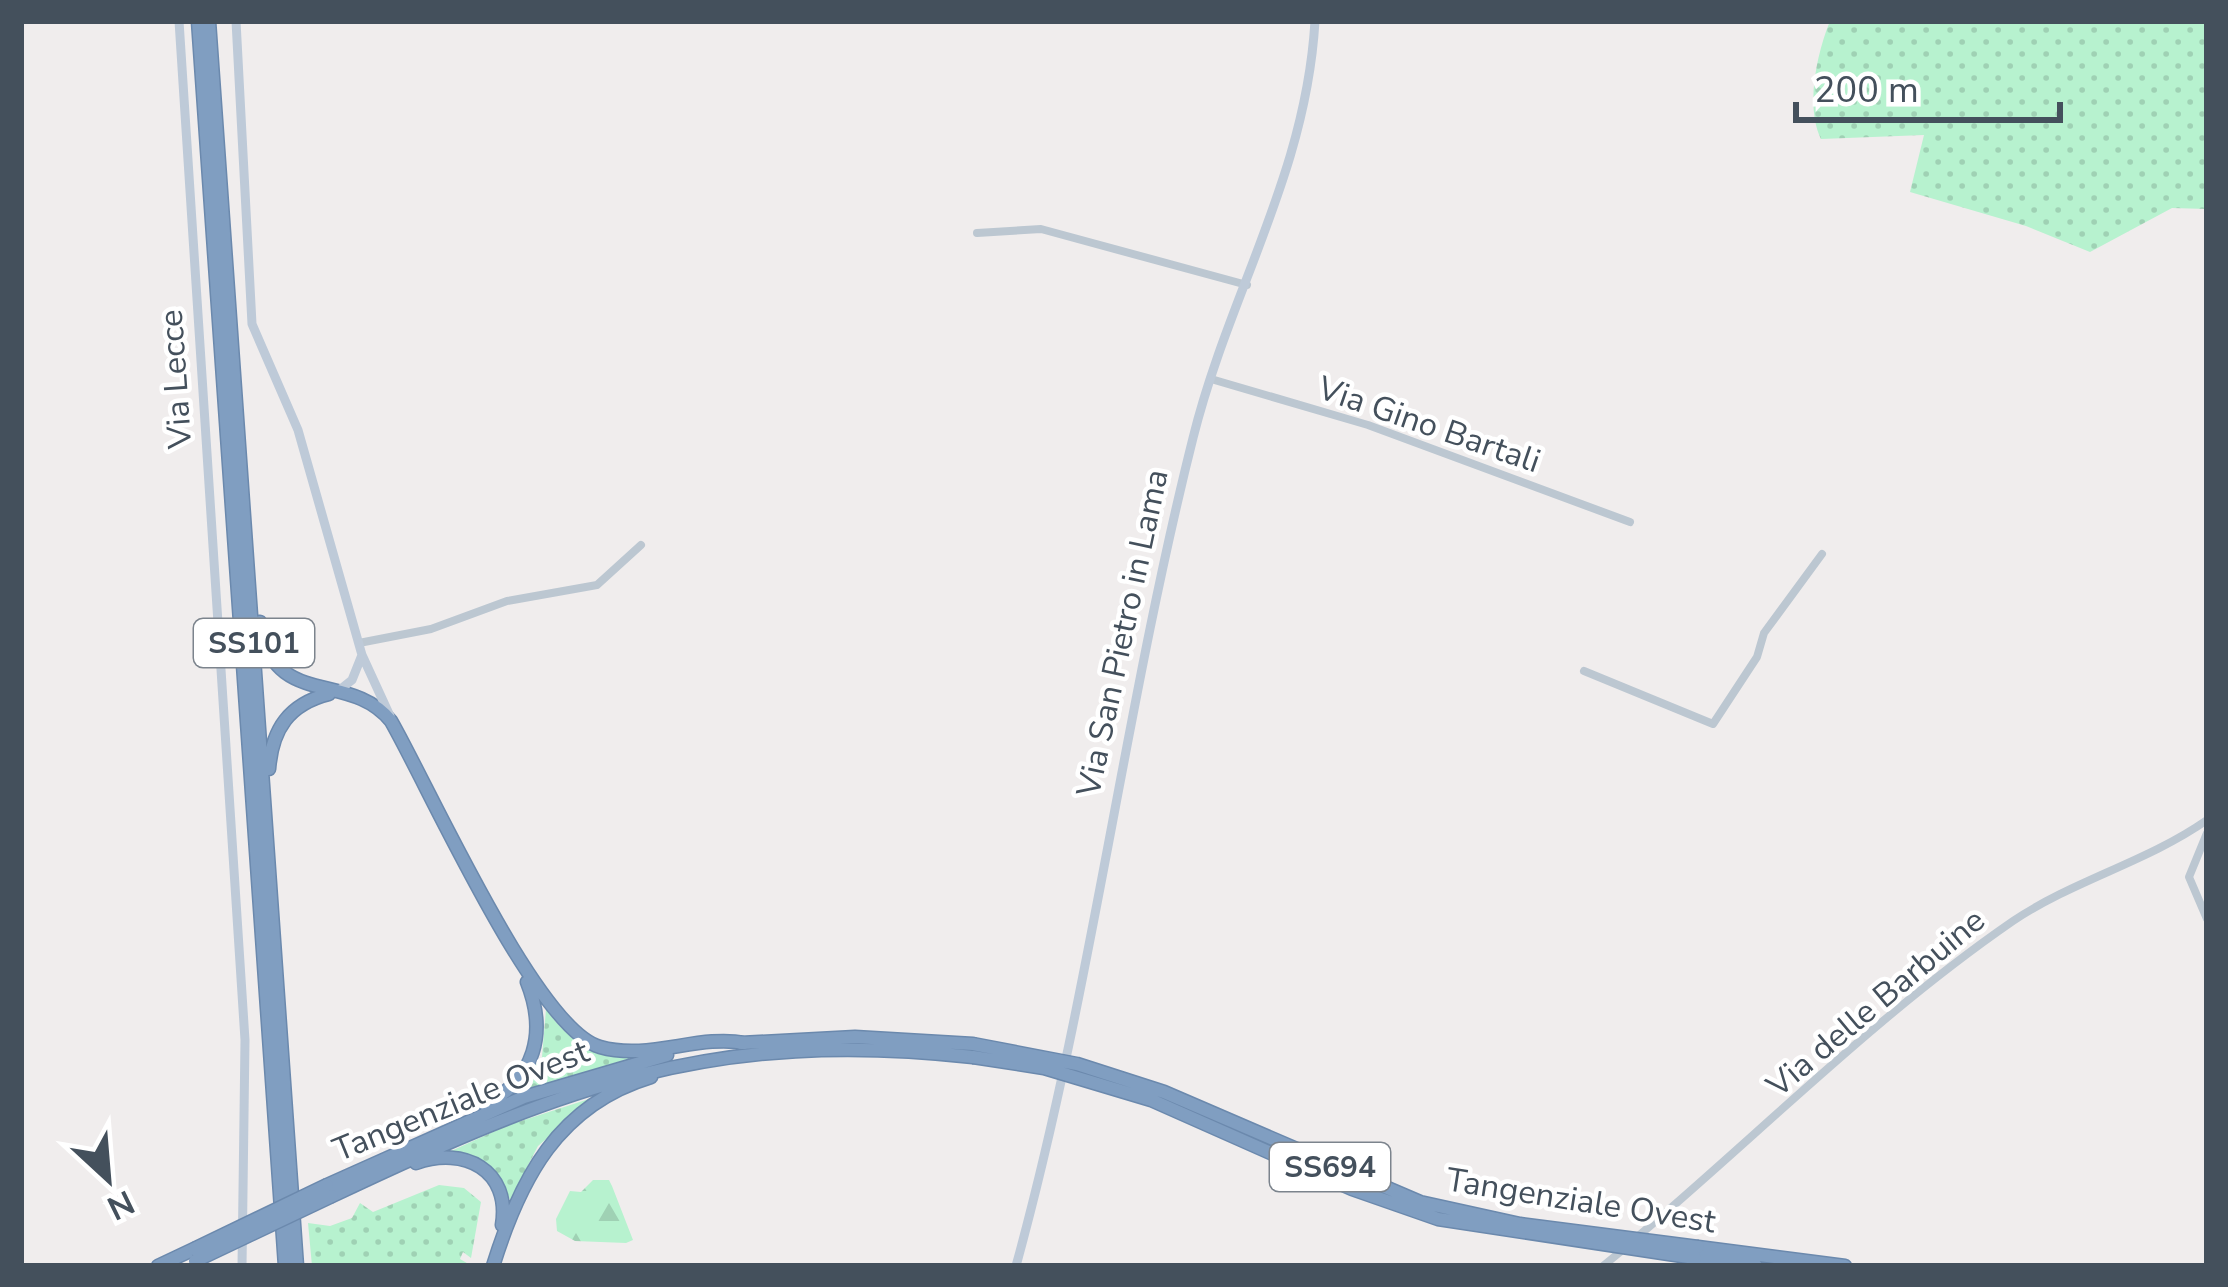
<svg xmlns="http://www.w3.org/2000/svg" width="2228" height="1287" viewBox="0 0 2228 1287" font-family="'Nunito Sans',sans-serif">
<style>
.grass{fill:url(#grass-dots)}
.forest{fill:url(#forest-firs)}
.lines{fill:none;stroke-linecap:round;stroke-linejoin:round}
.highway-casing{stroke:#6b89ad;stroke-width:15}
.street{stroke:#bcc7d1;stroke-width:8}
.secondary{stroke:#becad8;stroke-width:9}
.highway{stroke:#809ec1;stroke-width:12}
.highway-bridge-casing{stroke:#6b89ad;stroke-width:15;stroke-linecap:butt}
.highway-bridge{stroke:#809ec1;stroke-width:12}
.labels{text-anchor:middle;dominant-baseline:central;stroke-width:9;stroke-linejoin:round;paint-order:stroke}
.shield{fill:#fff;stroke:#7c848d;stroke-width:3}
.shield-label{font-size:30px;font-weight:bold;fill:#44505c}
.street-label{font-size:33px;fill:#44505c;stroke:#fff}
</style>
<defs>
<pattern id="grass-dots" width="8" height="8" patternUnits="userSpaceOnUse" patternTransform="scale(3)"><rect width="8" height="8" fill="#b7f2cf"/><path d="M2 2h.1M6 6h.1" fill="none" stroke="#9fd1b4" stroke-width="1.8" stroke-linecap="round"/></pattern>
<pattern id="forest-firs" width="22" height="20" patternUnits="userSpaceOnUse" patternTransform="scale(3)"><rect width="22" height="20" fill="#b7f2cf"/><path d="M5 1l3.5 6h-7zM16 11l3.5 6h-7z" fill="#9fd1b4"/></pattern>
</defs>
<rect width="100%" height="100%" fill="#f0eded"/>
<!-- grass -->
<path class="grass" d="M1830,21H2207V209L2172,208L2090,252L2026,226L1910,192L1924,135L1821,139C1805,106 1817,53 1830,21Z
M546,1009C567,1040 594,1056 631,1058L511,1095L542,1057Z
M595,1097L538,1146L510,1200C500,1170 481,1155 449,1152L506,1126Z
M439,1185L464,1188L481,1202L471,1258L463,1252L460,1259L472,1266H312L308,1223L330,1226L352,1218L360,1203L373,1212Z"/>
<!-- forest -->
<path class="forest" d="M593,1180H609L612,1186L633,1240L626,1243L575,1241L557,1231L556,1219L570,1191L581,1192Z"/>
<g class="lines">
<!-- highway casing -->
<g class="highway-casing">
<path id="highway" d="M198,21L285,1266
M209,21L297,1266
M260,622C272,711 349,669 391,721C429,787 536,1029 600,1047C649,1061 698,1034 745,1043
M269,769C272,729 289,704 329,694
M741,1043L855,1037L973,1044
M485,1105C536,1078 547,1032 527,982
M416,1163C464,1146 511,1170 502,1225
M327,1185L524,1097L667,1055
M332,1196C562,1087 713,1028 973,1057
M1698,1247L1845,1266
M1695,1258L1756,1266
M158,1266L194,1249
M493,1266C520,1179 558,1105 651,1077"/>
</g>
<!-- street -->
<path class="street" d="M977,233L1041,229L1247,285
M1211,379L1368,425L1630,522
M359,643L431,629L507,601L597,585L641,545
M1584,671L1713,724L1757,657L1764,633L1822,554
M2207,833L2189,877L2207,919
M1636,1238C1761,1132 1878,1014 2013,921C2074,880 2147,862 2207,820
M1603,1266L1625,1248"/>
<!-- secondary -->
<path class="secondary" d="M179,21L245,1040L242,1266
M236,21L252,324L298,430L362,655L390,716
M337,692L352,680L362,655
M1016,1266C1091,994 1124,712 1193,438C1229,293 1306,175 1315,21"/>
<!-- highway -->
<use href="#highway" class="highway"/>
<!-- highway-bridge casing -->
<g class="highway-bridge-casing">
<path id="highway-bridge" d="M973,1044L1077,1064L1164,1092L1420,1202L1520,1224L1698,1247
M973,1057L1044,1068L1151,1100L1352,1189L1438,1219L1695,1258
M194,1249L327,1185
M195,1261L332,1196"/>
</g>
<!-- highway-bridge -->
<use href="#highway-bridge" class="highway-bridge"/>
</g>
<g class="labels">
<!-- shield labels -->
<g class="shield">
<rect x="194" y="619" width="120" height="48" rx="9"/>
<rect x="1270" y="1143" width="120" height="48" rx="9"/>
</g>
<g class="shield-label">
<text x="254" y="643">SS101</text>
<text x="1330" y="1167">SS694</text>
</g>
<!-- street labels -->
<g class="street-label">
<text transform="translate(176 379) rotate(-94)">Via Lecce</text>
<text transform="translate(1429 425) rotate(19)">Via Gino Bartali</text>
<text transform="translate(1123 633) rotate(-78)">Via San Pietro in Lama</text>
<text transform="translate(1876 1003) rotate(-40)">Via delle Barbuine</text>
<text transform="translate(461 1101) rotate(-22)">Tangenziale Ovest</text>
<text transform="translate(1581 1201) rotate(9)">Tangenziale Ovest</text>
</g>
</g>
<!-- border -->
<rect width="2228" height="1287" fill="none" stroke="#44505c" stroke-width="48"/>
<!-- north arrow -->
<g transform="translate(108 1179) rotate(154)" stroke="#ffffff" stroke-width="9" paint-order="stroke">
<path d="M0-9L21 45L0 30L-21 45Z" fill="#44505c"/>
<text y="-18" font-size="33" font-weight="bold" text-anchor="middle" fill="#44505c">N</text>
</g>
<!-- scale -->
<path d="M1796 102v18h264v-18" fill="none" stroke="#44505c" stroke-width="6"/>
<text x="1814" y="102" font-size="36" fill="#44505c" stroke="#ffffff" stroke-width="9" paint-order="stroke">200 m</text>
</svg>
